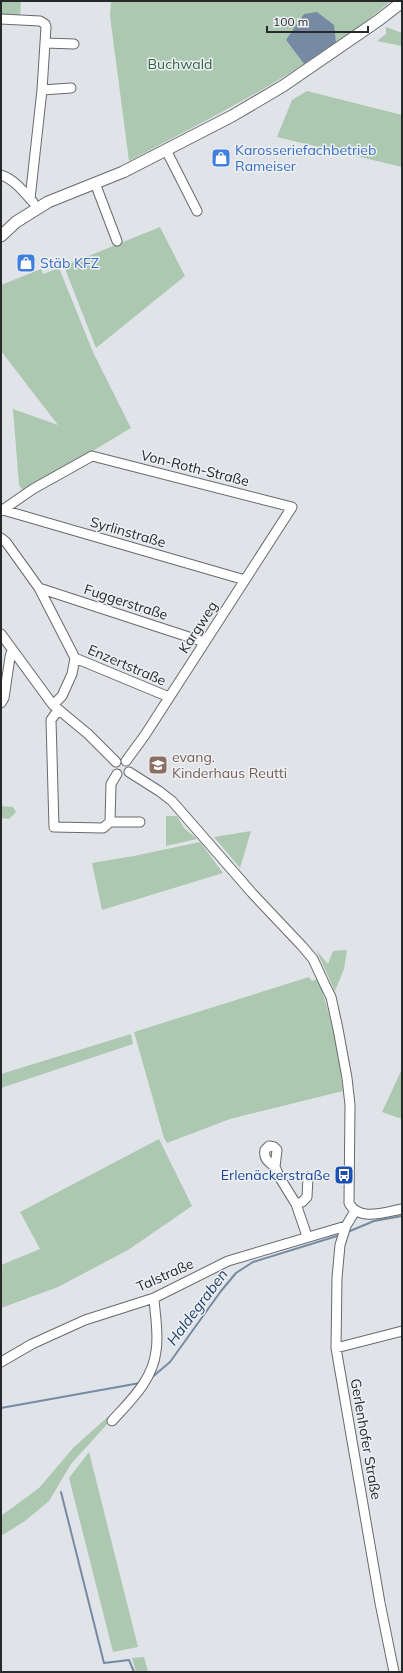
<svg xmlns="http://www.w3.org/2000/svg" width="403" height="1673" viewBox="0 0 403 1673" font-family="Mulish,sans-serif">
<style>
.green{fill:#acc8b1}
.water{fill:#768ba3}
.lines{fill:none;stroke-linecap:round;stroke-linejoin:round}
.stream{stroke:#768ba3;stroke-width:2}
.minor-casing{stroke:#67696d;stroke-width:11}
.major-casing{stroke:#67696d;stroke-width:13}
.minor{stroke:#fff;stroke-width:9}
.major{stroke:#fff;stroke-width:11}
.labels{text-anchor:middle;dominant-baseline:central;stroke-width:3;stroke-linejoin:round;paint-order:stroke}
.park-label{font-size:14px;fill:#34603f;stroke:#edf1f5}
.shop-label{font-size:14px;fill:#366cbe;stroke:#edf1f5;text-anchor:start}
.street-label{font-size:14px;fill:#27282a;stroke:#edf1f5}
.education-label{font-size:14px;fill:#785e54;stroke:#edf1f5;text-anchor:start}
.transit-label{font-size:14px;fill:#164399;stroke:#edf1f5;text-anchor:end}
.water-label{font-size:15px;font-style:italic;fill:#214266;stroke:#edf1f5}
</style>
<rect width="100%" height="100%" fill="#e0e3e8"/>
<!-- green -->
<path class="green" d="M1,1H21L20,16L1,15Z
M111,1H391L352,33L336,42L333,25L286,40L304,64C248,100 188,130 129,161L110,16Z
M386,27L402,33V46L377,41L386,34Z
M307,91L402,115V167L277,137L292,100Z
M160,227L185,276L96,348L64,266Z
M59,268L93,352L131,428L24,492L19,485L13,409L58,425L1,351V285L41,269L43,274Z
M1,806L13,807L16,812L9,819L1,818Z
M166,816H177L184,828L197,839L166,846Z
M251,831L240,868L214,837Z
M200,842L223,873L102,910L92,863L134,856Z
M316,950L328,964L333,951L347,950L344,969L335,991Z
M309,977L312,981L318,979C331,1016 339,1053 343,1091L230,1119L167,1143L164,1138L134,1032Z
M131,1034L133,1044L1,1088V1074Z
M402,1069V1119L382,1112Z
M159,1139L192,1206L128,1250L58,1287L1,1308V1265L40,1249L20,1212Z
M119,1411L71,1464L49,1501L25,1521L1,1536V1516L39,1488L74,1447L111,1414Z
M89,1452L138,1647L113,1652L69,1478Z
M144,1657L148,1672H136L132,1658Z"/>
<!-- water -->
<path class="water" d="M317,12L334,25L336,42L304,64L286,40L304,14Z"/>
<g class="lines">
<!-- stream -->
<path class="stream" d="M350,1231L374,1221L402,1216
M150,1379L170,1362L221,1291L236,1273L253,1262L337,1236
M1,1408L140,1383
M61,1492L104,1663L129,1660L134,1672"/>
<!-- minor casing -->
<g class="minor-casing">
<path id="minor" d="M1,19L40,21L45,24L46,27L42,90L30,199
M46,43L74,44
M42,90L71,88
M166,150L197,211
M1,175C14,179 24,192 33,202
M95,183L117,241
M3,510L245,580
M1,511L33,489L92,456L292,507L145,735L126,761
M1,538L6,542L39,588L75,658L72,674L62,696L53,705
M39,588L204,642
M1,634L53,705L88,734L116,762
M75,658L169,697
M1,703L4,698L10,657L12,649
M58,710L51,720L54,827L103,828L110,822L111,784L117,774
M129,772L159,791L172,801L252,893L302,946L313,959L325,985L331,997L338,1029L347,1078L350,1105L349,1203C359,1222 385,1212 402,1209
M110,822H140
M275,1167C269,1162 263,1159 265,1150L269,1146L274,1147L277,1150L275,1167L280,1178L296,1204L307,1236
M296,1204L302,1202L307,1197L308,1177
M355,1211L346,1226L340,1245L337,1278L336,1348L380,1603L394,1672
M336,1348L402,1331
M1,1362L32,1344L85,1320L154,1298L228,1261L346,1226
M112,1421C130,1401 153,1380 156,1351C159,1334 155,1316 154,1298"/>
</g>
<!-- major casing -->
<g class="major-casing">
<path id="major" d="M1,236L16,222L48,202L123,172L232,116L283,86L379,20L402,2"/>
</g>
<!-- minor -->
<use href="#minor" class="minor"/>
<!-- major -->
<use href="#major" class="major"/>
</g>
<!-- icons -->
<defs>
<g id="shop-square" transform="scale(1)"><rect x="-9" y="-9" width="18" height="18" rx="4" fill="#3f7fe0" stroke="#edf1f5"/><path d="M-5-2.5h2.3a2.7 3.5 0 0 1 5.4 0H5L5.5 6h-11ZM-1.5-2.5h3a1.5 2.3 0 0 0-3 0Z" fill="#fff"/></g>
<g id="school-square" transform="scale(1)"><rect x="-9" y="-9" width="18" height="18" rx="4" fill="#8d6e63" stroke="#edf1f5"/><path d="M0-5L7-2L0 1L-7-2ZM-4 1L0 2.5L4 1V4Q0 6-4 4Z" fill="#fff"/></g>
<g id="bus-square" transform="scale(1)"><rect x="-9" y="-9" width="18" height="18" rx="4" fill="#1a4fb4" stroke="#edf1f5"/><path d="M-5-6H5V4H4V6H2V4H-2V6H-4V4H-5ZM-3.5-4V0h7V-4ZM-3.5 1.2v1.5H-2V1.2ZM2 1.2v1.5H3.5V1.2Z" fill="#fff"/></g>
</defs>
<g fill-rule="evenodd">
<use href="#shop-square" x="221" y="158"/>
<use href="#shop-square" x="26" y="263"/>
<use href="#school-square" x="158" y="765"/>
<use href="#bus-square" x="344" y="1175"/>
</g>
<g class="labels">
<!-- park labels -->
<g class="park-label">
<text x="180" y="64">Buchwald</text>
</g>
<!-- shop labels -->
<g class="shop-label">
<text x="235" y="150">Karosseriefachbetrieb<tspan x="235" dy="16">Rameiser</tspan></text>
<text x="40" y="263">Stäb KFZ</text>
</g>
<!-- street labels -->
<g class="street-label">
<text transform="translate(195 468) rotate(14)">Von-Roth-Straße</text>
<text transform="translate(128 532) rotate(16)">Syrlinstraße</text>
<text transform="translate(126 602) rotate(18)">Fuggerstraße</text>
<text transform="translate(198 627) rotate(-57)">Kargweg</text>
<text transform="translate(127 665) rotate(23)">Enzertstraße</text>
<text transform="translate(165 1275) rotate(-24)">Talstraße</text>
<text transform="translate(366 1439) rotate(80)">Gerlenhofer Straße</text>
</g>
<!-- education labels -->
<g class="education-label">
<text x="172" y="757">evang.<tspan x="172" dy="16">Kinderhaus Reutti</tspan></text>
</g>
<!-- transit labels -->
<g class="transit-label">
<text x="330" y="1175">Erlenäckerstraße</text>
</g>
<!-- water labels -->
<g class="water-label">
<text transform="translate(197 1307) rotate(-53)">Haldegraben</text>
</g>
</g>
<!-- border -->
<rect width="403" height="1673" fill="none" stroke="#27282a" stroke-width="4"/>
<!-- scale -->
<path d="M267 26v6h101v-6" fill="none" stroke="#27282a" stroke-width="2"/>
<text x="273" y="26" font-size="12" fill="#27282a" stroke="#edf1f5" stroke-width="3" paint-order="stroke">100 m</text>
</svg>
